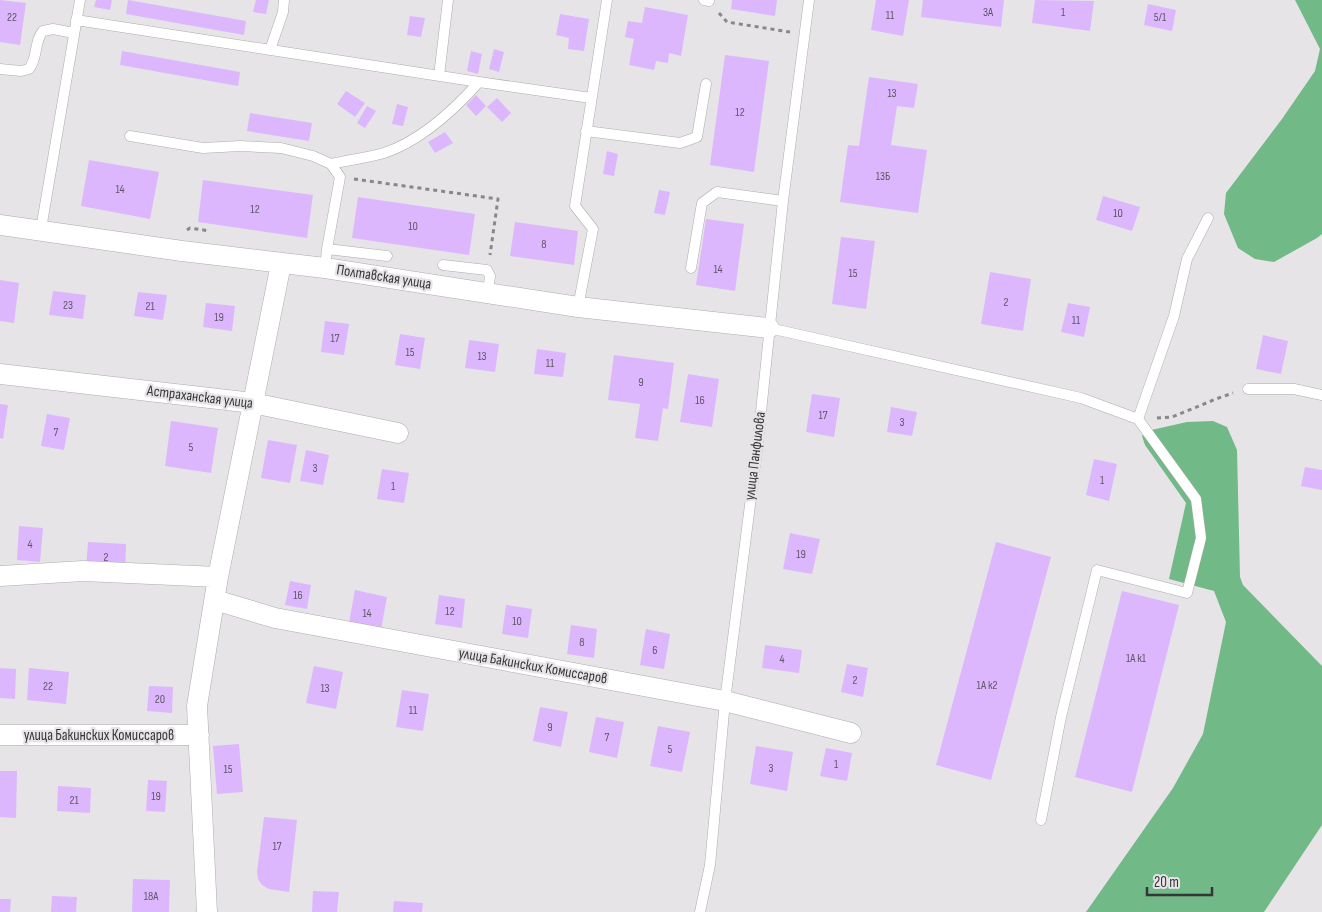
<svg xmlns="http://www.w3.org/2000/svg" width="1322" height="912" viewBox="0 0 1322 912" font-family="'Sofia Sans Condensed',sans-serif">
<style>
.forest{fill:#71b986}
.building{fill:#ddb7fd}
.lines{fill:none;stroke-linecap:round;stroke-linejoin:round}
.lane-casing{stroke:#adabaf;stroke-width:11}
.street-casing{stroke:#adabaf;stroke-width:21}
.path{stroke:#89878a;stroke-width:3;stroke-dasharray:4 4;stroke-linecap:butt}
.lane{stroke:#fff;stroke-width:10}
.street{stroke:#fff;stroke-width:20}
.labels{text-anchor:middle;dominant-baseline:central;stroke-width:4.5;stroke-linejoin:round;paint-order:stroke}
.number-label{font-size:12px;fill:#605668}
.street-label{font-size:15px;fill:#363537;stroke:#e6e4e7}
</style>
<rect width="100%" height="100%" fill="#e6e4e7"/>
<!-- forest -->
<path class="forest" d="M1295,0H1322V234L1317,238L1274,262L1255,259L1238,248L1224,214L1226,193L1282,119L1315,71L1320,49Z
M1213,421L1227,427L1237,450L1240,577L1243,585L1322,666V825L1264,912H1086L1173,788L1203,734L1226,622L1214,591L1169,579L1186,503L1145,445L1142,436L1147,431L1187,422Z"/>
<!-- building -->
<path class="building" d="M0,0L26,3L20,45L0,42Z
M96,0H112L110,10L94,7Z
M128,0L246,21L244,35L126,14Z
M256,0H269L266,14L253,12Z
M732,0H777L775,16L731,9Z
M876,0H909L903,36L871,30Z
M923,0H1004L1001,27L921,17Z
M1035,0L1094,1L1090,31L1032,23Z
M1148,4L1176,10L1172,31L1144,25Z
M645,7L688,15L681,56L669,53L668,63L656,61L654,70L629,65L634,39L625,37L628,21L642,23Z
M560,14L589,19L584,51L568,49L569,38L556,35Z
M410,16L425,18L421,37L407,35Z
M494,49L504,52L499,72L489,69Z
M122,51L240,72L238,86L120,65Z
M471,51L482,54L478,74L467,71Z
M725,55L769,61L754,172L710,165Z
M869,77L918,84L914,108L897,106L891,145L927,150L918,213L840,202L848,145L859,146Z
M346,91L365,103L355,117L337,104Z
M476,95L486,106L476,116L466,105Z
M497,98L511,113L502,122L487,107Z
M397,104L408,107L403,126L392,124Z
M367,106L376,111L365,128L357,123Z
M250,113L312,123L309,141L247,131Z
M445,132L453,143L435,153L428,142Z
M607,151L618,154L614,176L603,174Z
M89,160L159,172L150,219L81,206Z
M203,180L313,195L307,238L198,222Z
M659,190L670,192L665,215L654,213Z
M1103,196L1140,207L1132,231L1096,220Z
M358,197L475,214L469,255L352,238Z
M706,219L744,224L735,291L696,285Z
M515,222L578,231L574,265L510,256Z
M841,237L875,241L866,309L832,304Z
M990,272L1031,279L1023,331L981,324Z
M0,280L19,283L14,323L0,321Z
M53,291L86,295L83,319L49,315Z
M138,292L167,295L163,320L134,316Z
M206,303L235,306L232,331L203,327Z
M1068,303L1090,307L1084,337L1061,332Z
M325,321L349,324L344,355L321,352Z
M400,334L425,338L420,369L395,365Z
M1263,335L1288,341L1281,374L1256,369Z
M469,340L499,344L495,372L465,368Z
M537,349L566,353L563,377L534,374Z
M614,355L674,363L668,409L663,408L658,441L635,438L640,404L608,400Z
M688,374L719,379L712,427L680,422Z
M812,394L840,398L834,437L806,432Z
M0,404L8,405L3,439L0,438Z
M891,407L917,412L912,436L887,432Z
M47,414L70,418L64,450L41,446Z
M171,421L218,428L211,473L165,466Z
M268,440L297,445L290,483L261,478Z
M306,450L329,455L323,485L300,481Z
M1094,459L1117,464L1109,501L1086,495Z
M1305,467L1322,470V490L1301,486Z
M382,469L409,473L404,503L377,499Z
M19,526L43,528L40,562L17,560Z
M790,533L820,539L812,574L783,569Z
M88,542L126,544L125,571L86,569Z
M996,542L1051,557L991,780L936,765Z
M290,581L311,585L307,609L285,605Z
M355,590L387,597L380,635L348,628Z
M1122,591L1179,605L1132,792L1075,777Z
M439,595L465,599L462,628L435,624Z
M506,605L532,609L528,638L502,634Z
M571,625L597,629L594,658L567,654Z
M646,629L670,634L664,669L640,665Z
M765,645L802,650L799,673L762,668Z
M847,664L868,668L863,697L841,692Z
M314,666L343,672L336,709L306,703Z
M0,668L16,669L15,699L0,698Z
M29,668L69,672L66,704L27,700Z
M149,686L173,687L172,713L147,711Z
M402,690L429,694L423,731L396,727Z
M540,707L568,712L561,747L533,741Z
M596,717L624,722L617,758L589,752Z
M658,726L690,732L682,772L650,766Z
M239,744L243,792L217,794L213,746Z
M756,746L793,752L787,791L750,784Z
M826,748L852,753L847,781L820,776Z
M0,771H17L16,818L0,817Z
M148,780L167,781L165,812L146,811Z
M58,786L91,788L90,813L57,811Z
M264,817L297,820L289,892L269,889L262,885L258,879L257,872Z
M133,879L170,880L169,912H132Z
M313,891L339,892L337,912H312Z
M52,896L77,897L76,912H51Z
M0,899H11L10,912H0Z
M394,901L423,903L422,912H393Z"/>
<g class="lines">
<!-- lane casing -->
<g class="lane-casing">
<path id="lane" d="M704,0L709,1
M76,20L479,82L591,98
M270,50L283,12L284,0
M0,69L21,71L29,69C38,58 34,41 43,31L53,29L74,33
M439,76L448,0
M586,131L680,143L697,137L706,84
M130,136L203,148L240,146L281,148L313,156L331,164L340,177L327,249L325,268
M331,164C348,160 367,158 384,153C421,141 453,111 479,82
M41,229L80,0
M327,249L387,256
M443,265L487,270L490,276L488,292
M691,268L702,203L717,192L783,201
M578,307L593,229L575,206L607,0
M769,328L1081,398L1138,419L1196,499L1201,538L1187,593L1097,570L1061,717L1041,820
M1248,389H1294L1322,395
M1138,419L1174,316L1187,259L1208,218
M700,912L710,865L725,701L757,450L783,201L809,0"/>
</g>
<!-- street casing -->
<g class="street-casing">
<path id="street" d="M0,225L182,251L325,268L578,307L769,328
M0,374L253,403L398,433
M0,576L83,571L218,577
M215,600L275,618L725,701L851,733
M0,735H199
M207,912L197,706L218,577L281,264"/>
</g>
<!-- path -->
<path class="path" d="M719,13L727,22L790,32
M354,179L498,199L490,255
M187,230L190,228L210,231
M1157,418L1172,417L1216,399L1233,393"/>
<!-- lane -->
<use href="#lane" class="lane"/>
<!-- street -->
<use href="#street" class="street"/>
</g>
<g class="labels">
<!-- number labels -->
<g class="number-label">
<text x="988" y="12">3А</text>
<text x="1063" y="12">1</text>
<text x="890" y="15">11</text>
<text x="12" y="17">22</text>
<text x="1160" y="17">5/1</text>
<text x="892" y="93">13</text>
<text x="740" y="112">12</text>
<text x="883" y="176">13Б</text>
<text x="120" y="189">14</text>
<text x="255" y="209">12</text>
<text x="1118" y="213">10</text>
<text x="413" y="226">10</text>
<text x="544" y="244">8</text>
<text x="718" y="269">14</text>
<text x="853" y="273">15</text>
<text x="1006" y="302">2</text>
<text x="68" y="305">23</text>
<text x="150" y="306">21</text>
<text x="219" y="317">19</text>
<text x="1076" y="320">11</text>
<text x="335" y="338">17</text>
<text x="410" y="352">15</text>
<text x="482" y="356">13</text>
<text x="550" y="363">11</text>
<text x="641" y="382">9</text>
<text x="700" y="400">16</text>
<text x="823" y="415">17</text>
<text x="902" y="422">3</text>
<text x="56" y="432">7</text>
<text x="191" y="447">5</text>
<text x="315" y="468">3</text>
<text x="1102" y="480">1</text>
<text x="393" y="486">1</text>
<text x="30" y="544">4</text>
<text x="801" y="554">19</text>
<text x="106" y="557">2</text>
<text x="298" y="595">16</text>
<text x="450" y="611">12</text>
<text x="367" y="613">14</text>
<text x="517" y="621">10</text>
<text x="582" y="642">8</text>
<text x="655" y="650">6</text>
<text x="1136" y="658">1А к1</text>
<text x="782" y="659">4</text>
<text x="855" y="680">2</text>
<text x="987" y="685">1А к2</text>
<text x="48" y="686">22</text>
<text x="325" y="688">13</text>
<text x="160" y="699">20</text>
<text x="413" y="710">11</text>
<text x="550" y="727">9</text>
<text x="607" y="737">7</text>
<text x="670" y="749">5</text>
<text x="836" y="764">1</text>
<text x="771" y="768">3</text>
<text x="228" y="769">15</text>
<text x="156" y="796">19</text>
<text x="74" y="800">21</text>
<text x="277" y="846">17</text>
<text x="151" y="896">18А</text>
</g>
<!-- street labels -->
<g class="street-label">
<text transform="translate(384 277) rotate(9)">Полтавская улица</text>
<text transform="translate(200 397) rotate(7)">Астраханская улица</text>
<text transform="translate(755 456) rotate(-83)">улица Панфилова</text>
<text transform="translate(533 666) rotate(10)">улица Бакинских Комиссаров</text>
<text x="99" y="735">улица Бакинских Комиссаров</text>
</g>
</g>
<!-- scale -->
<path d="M1147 887v8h65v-8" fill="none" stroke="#363537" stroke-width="2.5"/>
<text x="1154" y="887" font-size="15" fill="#363537" stroke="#e6e4e7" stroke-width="4" paint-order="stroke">20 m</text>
</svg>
